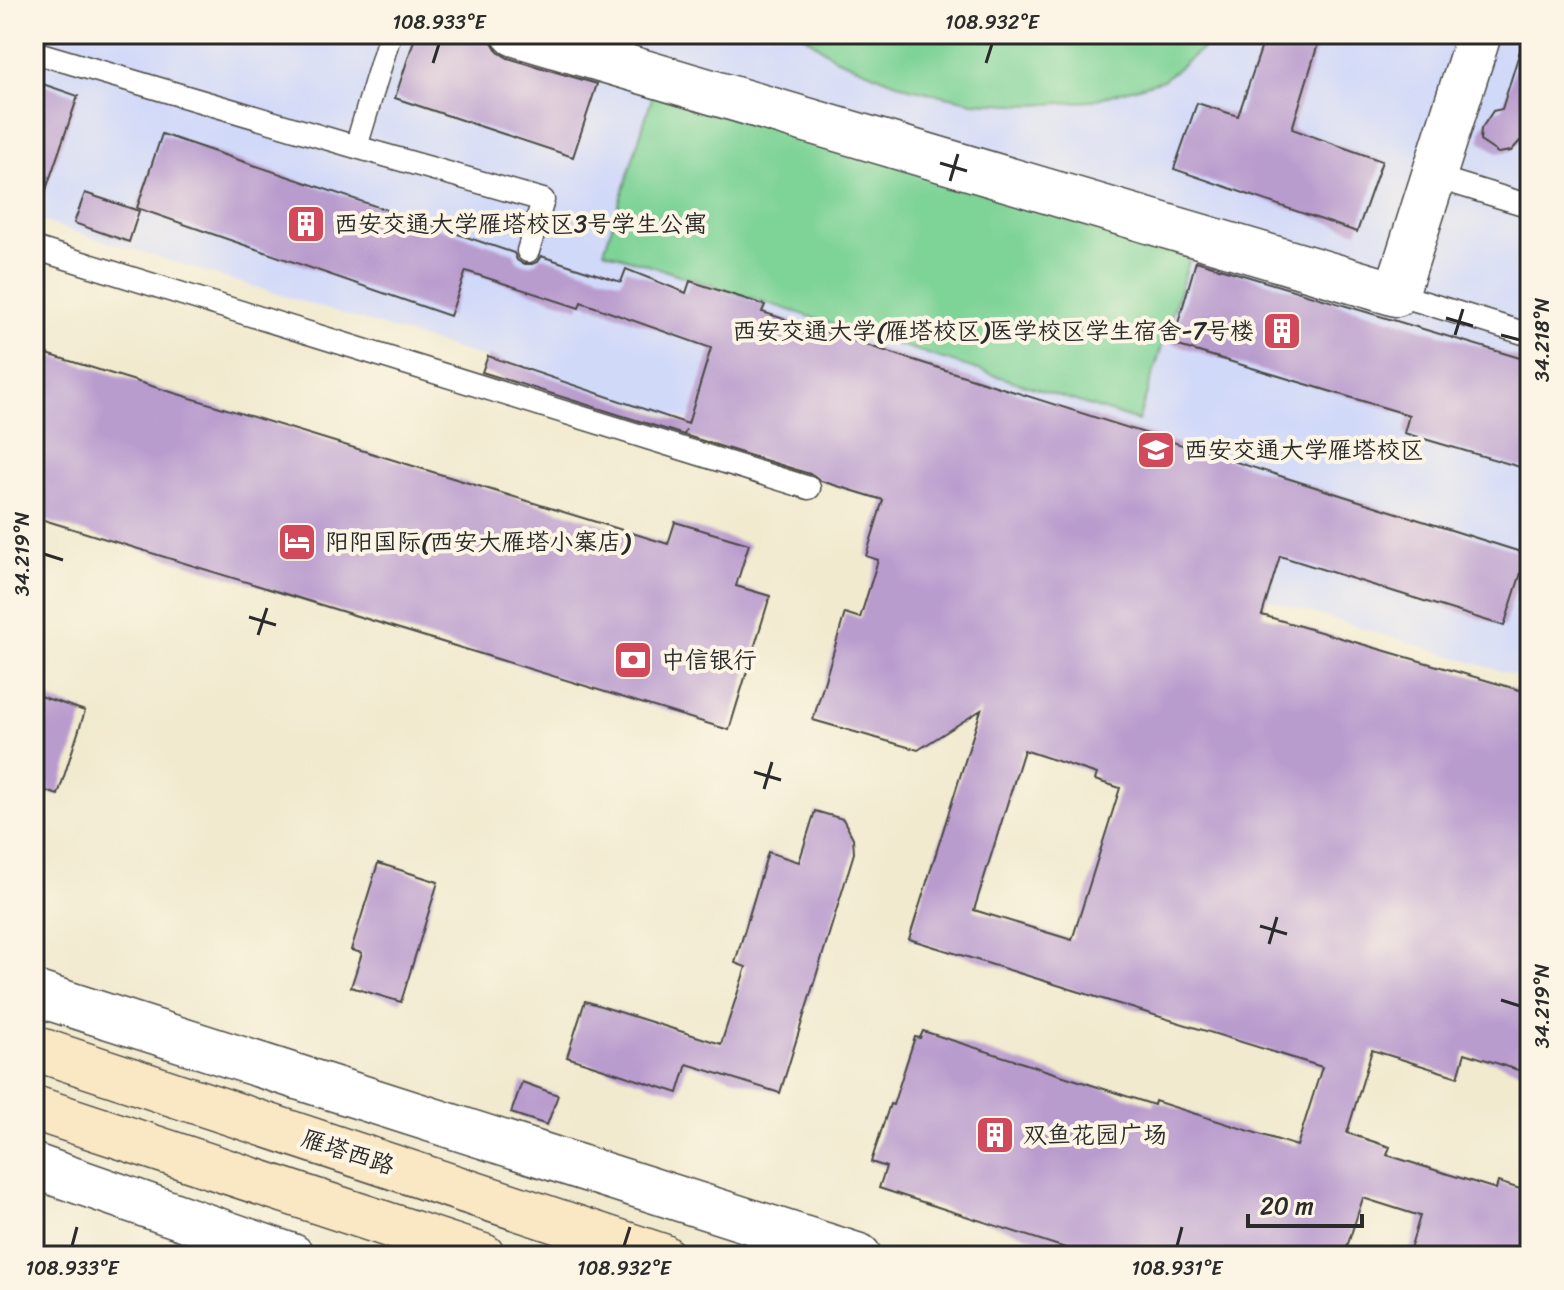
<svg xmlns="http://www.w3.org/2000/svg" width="1564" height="1290" viewBox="0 0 1564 1290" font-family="Sriracha,'LXGW WenKai TC',sans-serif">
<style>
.built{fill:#d1d9f9}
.green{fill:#7ed397;stroke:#547f61;stroke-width:2}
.building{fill:#b99cce;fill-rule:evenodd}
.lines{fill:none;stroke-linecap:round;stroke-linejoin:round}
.lane-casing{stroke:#494844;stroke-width:25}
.street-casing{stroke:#494844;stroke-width:47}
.secondary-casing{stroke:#494844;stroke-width:47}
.lane{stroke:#fff;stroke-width:22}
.street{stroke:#fff;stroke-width:44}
.secondary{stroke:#fae7c3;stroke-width:44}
.ticks{fill:none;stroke:#2b2b2b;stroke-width:3}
.labels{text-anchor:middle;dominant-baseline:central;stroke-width:8;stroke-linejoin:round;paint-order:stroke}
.poi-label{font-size:24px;fill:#2b2b2b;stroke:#fcf5e5;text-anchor:start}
.street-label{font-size:24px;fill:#2b2b2b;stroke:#fcf5e5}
.neatline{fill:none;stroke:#2b2b2b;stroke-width:3}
.ticks-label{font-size:20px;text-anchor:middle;fill:#2b2b2b}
</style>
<rect width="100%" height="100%" fill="#fcf5e5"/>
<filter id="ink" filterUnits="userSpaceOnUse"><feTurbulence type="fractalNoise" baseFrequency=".0125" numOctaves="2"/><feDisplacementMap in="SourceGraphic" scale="16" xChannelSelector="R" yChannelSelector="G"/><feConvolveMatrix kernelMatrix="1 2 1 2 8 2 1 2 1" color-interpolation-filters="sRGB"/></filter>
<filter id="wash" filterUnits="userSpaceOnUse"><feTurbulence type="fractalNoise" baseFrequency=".006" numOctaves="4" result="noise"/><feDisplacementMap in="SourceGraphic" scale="32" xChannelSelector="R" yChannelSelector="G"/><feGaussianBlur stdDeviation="1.8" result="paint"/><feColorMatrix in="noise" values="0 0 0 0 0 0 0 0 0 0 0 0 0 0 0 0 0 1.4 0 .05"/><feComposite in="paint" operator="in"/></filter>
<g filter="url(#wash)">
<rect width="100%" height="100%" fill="#f1eacf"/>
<!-- built -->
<path class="built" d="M34,34H1530V680L34,219Z"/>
<!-- green -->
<path class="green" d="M802,34H1221L1163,80L1090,101L1033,105L973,102L909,88L835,58Z
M655,88L1190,258L1138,421L604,251Z"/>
<g id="blocks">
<!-- building -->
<path class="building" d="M416,34H468L492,42L498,52L508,58L597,84L573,157L395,98Z
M1266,34H1321L1292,129L1382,161L1357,232L1174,169L1197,103L1238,116Z
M1523,41L1530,42V144L1520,141L1511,151L1498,153L1480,141L1481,129L1493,111L1502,109Z
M34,81L78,96L39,210H34Z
M162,134L514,253L517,260L523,264H532L537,262L541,256L621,282L626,269L686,293L690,281L765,305L762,312L1527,554L1504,626L1280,556L1262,615L1530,693V1074L1465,1053L1458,1077L1372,1050L1347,1133L1390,1147L1387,1155L1496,1189L1498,1182L1530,1192V1256H1408L1420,1216L1363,1198L1344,1256H1090L879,1188L886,1167L871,1162L890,1104L893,1105L915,1037L920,1038L923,1031L1154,1105L1155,1101L1297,1146L1322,1067L909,939L981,710L918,750L813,720L845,613L860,618L878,560L866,556L883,500L821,481L813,475L684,435L686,430L684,435L482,372L488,356L688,424L711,348L581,302L579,308L466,271L450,316L137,208ZM1024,750L1097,774L1095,780L1120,788L1072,940L974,910Z
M85,193L139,211L129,242L74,223Z
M1196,261L1530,361V470L1404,433L1409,415L1172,344Z
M34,350L668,544L675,522L749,544L736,586L770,596L729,730L34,517Z
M34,694L85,711L58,795L34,787Z
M815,811L843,819L853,838L854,853L780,1093L687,1064L678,1093L567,1057L585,1001L721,1044L746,967L735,963L768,852L799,862Z
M378,863L438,882L401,1002L351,987L362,953L351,950Z
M522,1082L558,1095L547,1125L511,1113Z"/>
</g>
</g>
<g filter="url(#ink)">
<use href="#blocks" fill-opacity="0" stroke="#494844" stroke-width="2"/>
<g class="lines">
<!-- lane casing -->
<g class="lane-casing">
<path id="lane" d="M34,52L356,147L390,34
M356,147L543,200L528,251
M1432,176L1530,206
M34,248L809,488
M1396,294L1530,335"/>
</g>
<!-- street casing -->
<g class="street-casing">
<path id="street" d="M515,34L1396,294L1479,34
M34,993L859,1256
M34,1166L292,1256"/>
</g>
<!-- secondary casing -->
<g class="secondary-casing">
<path id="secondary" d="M34,1048L662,1256
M34,1108L483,1256"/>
</g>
<!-- lane -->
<use href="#lane" class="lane"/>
<!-- street -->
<use href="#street" class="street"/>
<!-- secondary -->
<use href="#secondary" class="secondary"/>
</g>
</g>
<!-- ticks -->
<path class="ticks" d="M433,63L439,44M986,63L992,44M940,163L967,171M950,181L958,154M1446,318L1473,326M1455,335L1463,309M1501,335L1520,340M44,554L63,560M249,617L276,625M258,635L267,608M754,772L781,780M764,789L772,762M1260,926L1287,934M1269,944L1277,917M1501,1000L1520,1006M72,1246L77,1227M624,1246L630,1227M1177,1246L1182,1227"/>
<!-- icons -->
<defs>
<g id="building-square" transform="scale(2)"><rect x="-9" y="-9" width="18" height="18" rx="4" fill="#d1495b" stroke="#fcf5e5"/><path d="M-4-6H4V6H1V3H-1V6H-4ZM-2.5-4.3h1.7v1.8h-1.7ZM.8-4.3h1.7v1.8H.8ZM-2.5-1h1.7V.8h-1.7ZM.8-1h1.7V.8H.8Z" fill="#fff"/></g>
<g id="university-square" transform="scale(2)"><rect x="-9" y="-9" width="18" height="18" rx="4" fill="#d1495b" stroke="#fcf5e5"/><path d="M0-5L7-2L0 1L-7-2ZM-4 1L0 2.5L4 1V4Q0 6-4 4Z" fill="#fff"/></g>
<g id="hotel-square" transform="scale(2)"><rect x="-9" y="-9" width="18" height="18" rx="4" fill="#d1495b" stroke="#fcf5e5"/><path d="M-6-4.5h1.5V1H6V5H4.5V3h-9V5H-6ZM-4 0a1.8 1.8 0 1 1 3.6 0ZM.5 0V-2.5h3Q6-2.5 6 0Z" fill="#fff"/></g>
<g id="bank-square" transform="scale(2)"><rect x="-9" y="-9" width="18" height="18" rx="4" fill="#d1495b" stroke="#fcf5e5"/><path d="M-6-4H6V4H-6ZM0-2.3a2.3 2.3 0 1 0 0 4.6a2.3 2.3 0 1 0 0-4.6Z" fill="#fff"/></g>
</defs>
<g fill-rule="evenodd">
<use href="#building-square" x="306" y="224"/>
<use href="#building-square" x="1282" y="331"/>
<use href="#university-square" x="1156" y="450"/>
<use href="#hotel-square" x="297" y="542"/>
<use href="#bank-square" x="633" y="660"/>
<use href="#building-square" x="995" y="1135"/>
</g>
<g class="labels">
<!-- poi labels -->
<g class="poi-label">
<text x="334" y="224">西安交通大学雁塔校区3号学生公寓</text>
<text x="1254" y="331" text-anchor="end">西安交通大学(雁塔校区)医学校区学生宿舍-7号楼</text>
<text x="1184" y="450">西安交通大学雁塔校区</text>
<text x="325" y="542">阳阳国际(西安大雁塔小寨店)</text>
<text x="661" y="660">中信银行</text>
<text x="1023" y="1135">双鱼花园广场</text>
</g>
<!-- street labels -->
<g class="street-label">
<text transform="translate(348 1152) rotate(18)">雁塔西路</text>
</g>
</g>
<!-- margin -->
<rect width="1564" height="1290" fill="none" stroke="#fcf5e5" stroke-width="88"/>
<!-- scale -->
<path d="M1248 1214v12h114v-12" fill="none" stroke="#2b2b2b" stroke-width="4"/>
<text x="1260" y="1214" font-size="24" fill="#2b2b2b" stroke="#fcf5e5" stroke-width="6" paint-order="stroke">20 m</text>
<rect x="44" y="44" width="1476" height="1202" class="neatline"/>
<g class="ticks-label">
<text x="439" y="29">108.933°E</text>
<text x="992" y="29">108.932°E</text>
<text transform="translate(1542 340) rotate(-90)" y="7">34.218°N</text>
<text transform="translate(22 554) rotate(-90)" y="7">34.219°N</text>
<text transform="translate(1542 1006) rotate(-90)" y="7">34.219°N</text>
<text x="72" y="1275">108.933°E</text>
<text x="624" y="1275">108.932°E</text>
<text x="1177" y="1275">108.931°E</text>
</g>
</svg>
